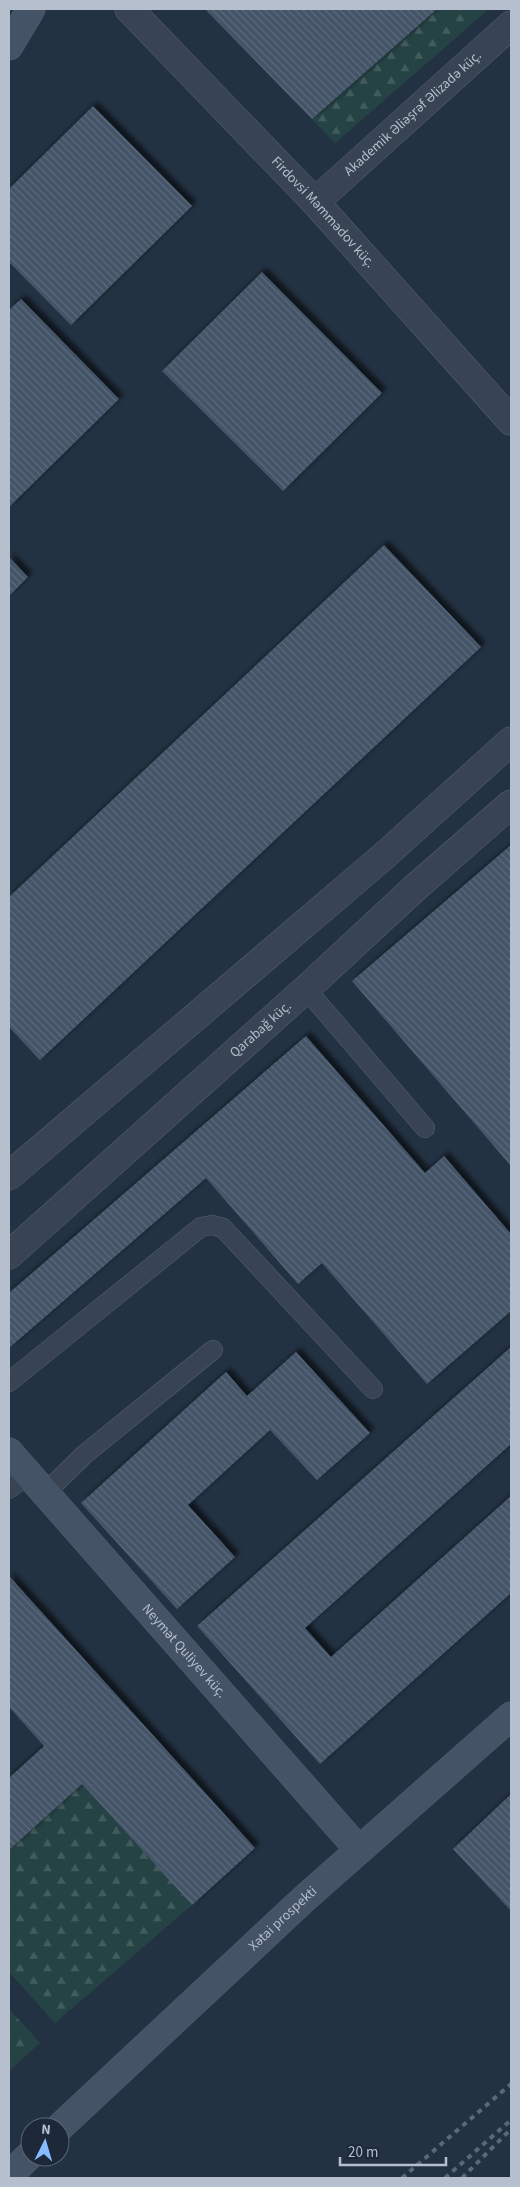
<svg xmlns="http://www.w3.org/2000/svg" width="520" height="2187" viewBox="0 0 520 2187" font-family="'Source Sans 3',sans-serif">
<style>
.forest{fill:url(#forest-firs)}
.building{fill:url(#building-back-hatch);filter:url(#shadow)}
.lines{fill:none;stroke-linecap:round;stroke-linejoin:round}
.lane-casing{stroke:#566270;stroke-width:20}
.street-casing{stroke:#566270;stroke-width:29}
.secondary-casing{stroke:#566270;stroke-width:29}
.lane{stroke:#384453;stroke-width:19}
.street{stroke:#384453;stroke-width:28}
.secondary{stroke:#455366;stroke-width:28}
.rail{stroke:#59687a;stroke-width:4;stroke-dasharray:5 5;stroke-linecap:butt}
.labels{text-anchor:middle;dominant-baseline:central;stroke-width:4;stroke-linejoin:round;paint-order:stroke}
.street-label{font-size:14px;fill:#b5bfcd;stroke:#1d2938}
</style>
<defs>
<pattern id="forest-firs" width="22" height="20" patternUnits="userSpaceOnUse" patternTransform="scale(1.25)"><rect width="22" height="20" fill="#254244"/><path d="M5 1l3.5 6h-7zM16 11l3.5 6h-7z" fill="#425c5e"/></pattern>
<pattern id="building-back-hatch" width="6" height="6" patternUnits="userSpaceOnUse" patternTransform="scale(1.25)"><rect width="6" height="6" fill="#445468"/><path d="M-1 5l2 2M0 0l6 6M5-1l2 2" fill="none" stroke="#5d6b7c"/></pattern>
<filter id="shadow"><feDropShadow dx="4.5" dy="-4.5" stdDeviation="2.5" flood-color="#0009"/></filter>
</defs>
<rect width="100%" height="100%" fill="#233243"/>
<!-- forest -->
<path class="forest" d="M437,9H489L335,143L312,119Z
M82,1784L192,1905L55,2023L9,1972V1850Z
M9,2009L40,2043L9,2071Z"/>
<!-- building -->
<path class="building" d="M205,9H437L312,119Z
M93,106L192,206L71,325L9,262V189Z
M262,272L382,393L283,491L162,371Z
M21,299L119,399L9,507V310Z
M384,545L481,647L40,1060L9,1027V897Z
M9,557L28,577L9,596Z
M511,845V1166L352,981Z
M306,1036L425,1173L444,1156L511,1234V1311L427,1384L322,1263L298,1284L206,1178L9,1348V1293Z
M511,1347V1444L305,1628L331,1657L511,1496V1593L320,1764L197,1626Z
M296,1352L370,1433L317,1480L270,1430L188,1505L235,1557L177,1609L81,1503L226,1372L247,1396Z
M9,1576L255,1848L192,1905L82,1784L9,1850V1778L44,1746L9,1707Z
M511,1794V1911L453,1849Z"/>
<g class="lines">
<!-- lane casing -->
<g class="lane-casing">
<path id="lane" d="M306,989L425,1128
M9,1382L201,1227L212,1225L223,1228L373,1389
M9,1489L28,1474
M45,1493L85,1454L213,1350"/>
</g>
<!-- street casing -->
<g class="street-casing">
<g id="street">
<path id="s1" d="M129,9L315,202L511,421"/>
<path id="s2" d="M315,202L511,25"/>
<path d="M9,1176L385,855L511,741"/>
<path id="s3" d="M9,1255L306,989L417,886L511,804"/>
</g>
</g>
<!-- secondary casing -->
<g class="secondary-casing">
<g id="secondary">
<path d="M9,46L31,9"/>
<path id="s4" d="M9,1452L359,1850"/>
<path id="s5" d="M60,2127L305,1898L511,1716"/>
<path d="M9,2175L30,2155"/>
</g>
</g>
<!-- lane -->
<use href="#lane" class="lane"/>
<!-- street -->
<use href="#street" class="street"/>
<!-- secondary -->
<use href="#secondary" class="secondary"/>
<!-- rail -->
<path class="rail" d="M402,2178L511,2084
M445,2178L511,2120
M462,2178L508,2132"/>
</g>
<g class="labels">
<!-- street labels -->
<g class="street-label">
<text stroke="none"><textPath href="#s2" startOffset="132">Akademik Əliəşrəf Əlizadə küç.</textPath></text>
<text stroke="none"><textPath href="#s1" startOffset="281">Firdovsi Məmmədov küç.</textPath></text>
<text stroke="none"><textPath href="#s3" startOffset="338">Qarabağ küç.</textPath></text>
<text stroke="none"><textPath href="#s4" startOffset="265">Neymət Quliyev küç.</textPath></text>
<text stroke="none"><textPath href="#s5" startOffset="305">Xətai prospekti</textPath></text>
</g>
</g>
<!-- border -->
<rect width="520" height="2187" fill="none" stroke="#b5bfcd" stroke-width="20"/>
<!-- north arrow -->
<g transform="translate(45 2142) rotate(5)"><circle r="24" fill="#1d2938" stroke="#5a6574"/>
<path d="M0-4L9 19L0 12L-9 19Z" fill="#87baff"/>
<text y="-8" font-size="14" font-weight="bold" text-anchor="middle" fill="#b5bfcd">N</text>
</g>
<!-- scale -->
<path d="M340 2157v8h106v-8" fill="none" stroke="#b5bfcd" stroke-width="2.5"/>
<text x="348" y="2157" font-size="15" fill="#b5bfcd" stroke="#1d2938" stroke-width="4" paint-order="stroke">20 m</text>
</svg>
